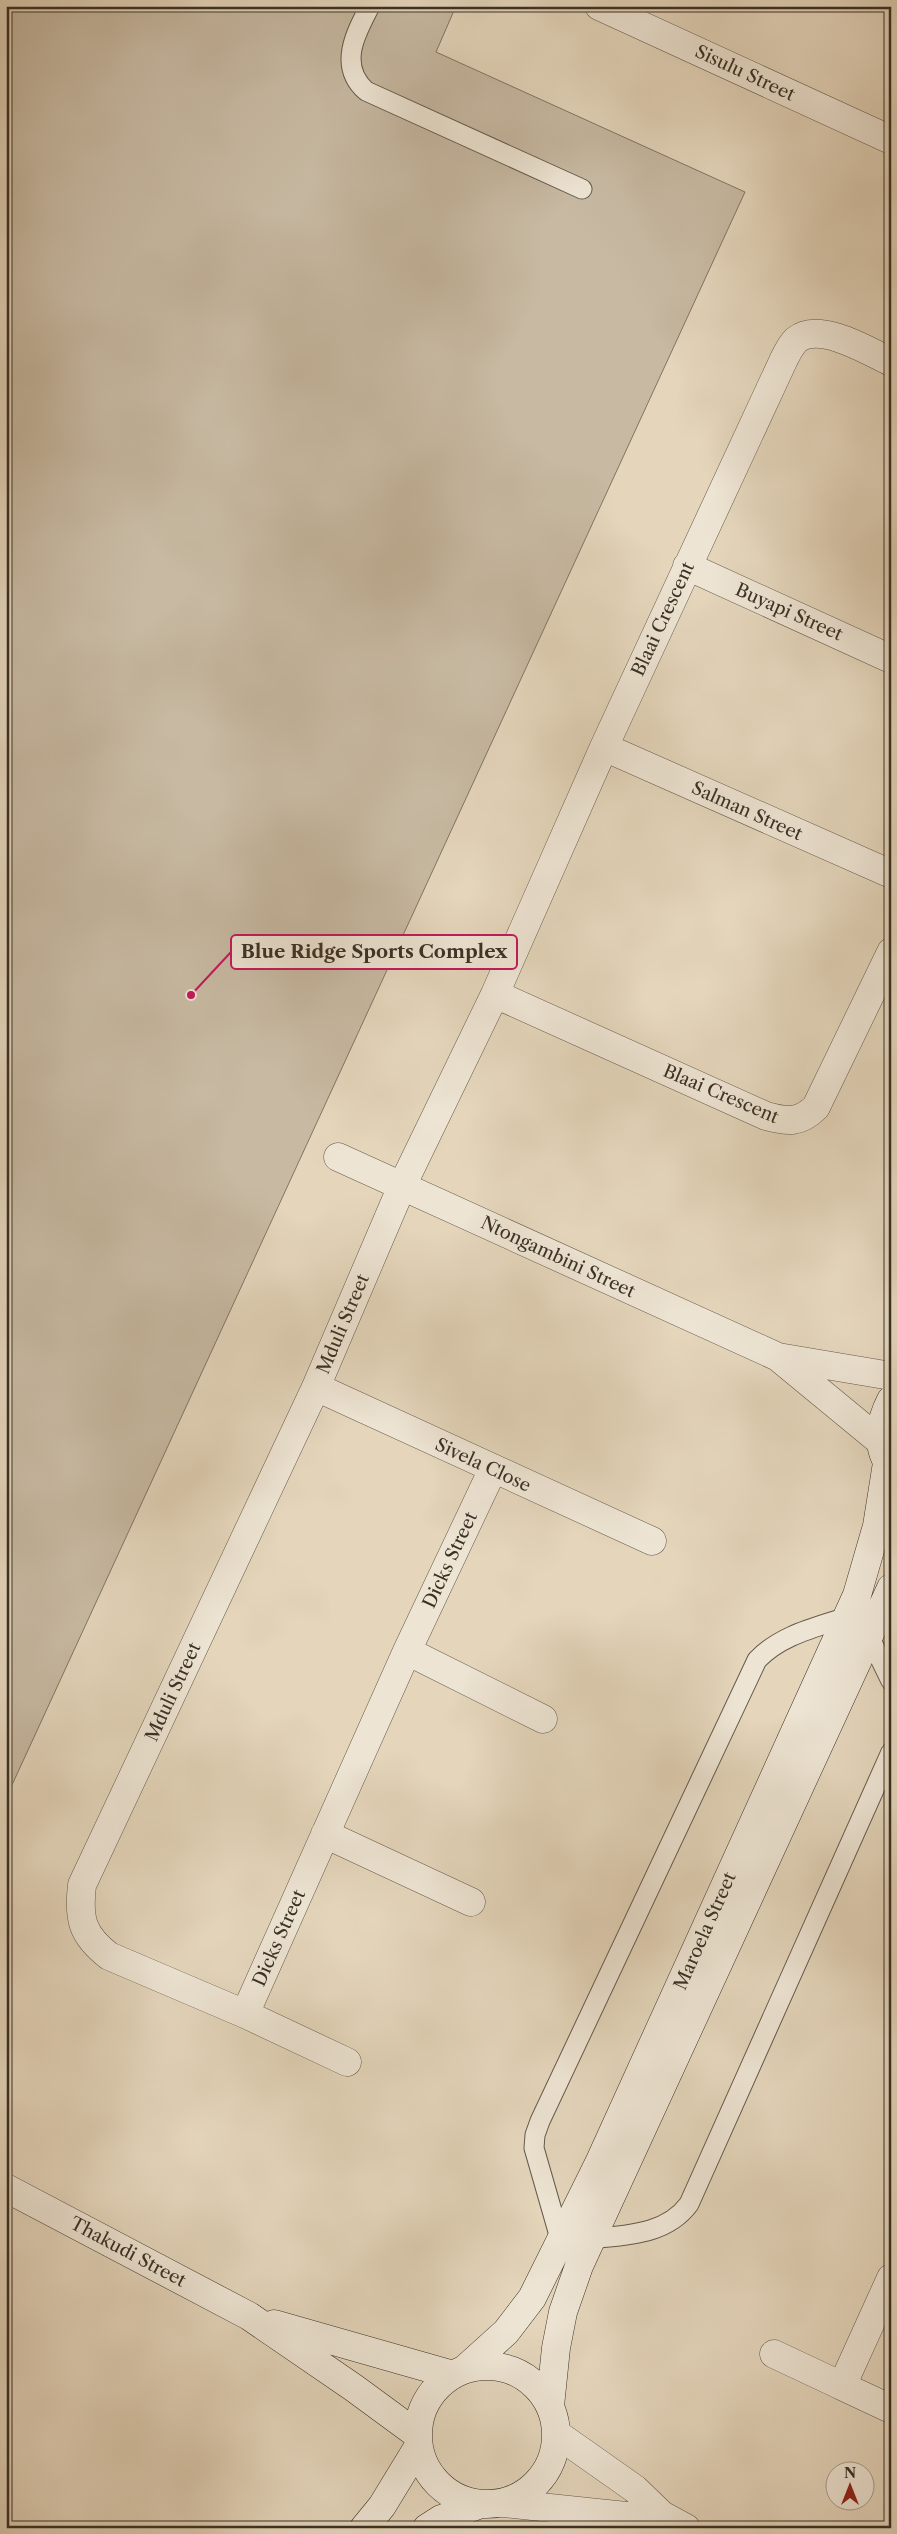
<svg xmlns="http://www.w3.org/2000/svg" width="897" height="2534" viewBox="0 0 897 2534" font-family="'Libre Caslon Text',serif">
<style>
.green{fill:#c7b9a2;stroke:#807564}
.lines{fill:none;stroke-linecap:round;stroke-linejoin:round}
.lane-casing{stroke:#645a4b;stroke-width:21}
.street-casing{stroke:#645a4b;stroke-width:29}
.secondary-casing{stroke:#3a3126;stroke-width:29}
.lane{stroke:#ede4d3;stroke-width:19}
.street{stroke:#ede4d3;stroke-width:28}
.secondary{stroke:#ede4d3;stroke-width:28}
.labels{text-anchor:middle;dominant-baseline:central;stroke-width:4.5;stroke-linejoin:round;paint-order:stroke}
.street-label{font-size:18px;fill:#3a3126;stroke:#ede4d3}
.leader{fill:none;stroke:#c2185b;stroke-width:2}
.callout-dot{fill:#c2185b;stroke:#ede4d3;stroke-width:2}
.callout{fill:#ede4d3;stroke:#c2185b;stroke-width:2}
.callout-label{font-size:19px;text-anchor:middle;font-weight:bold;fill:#3a3126}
</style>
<rect width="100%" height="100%" fill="#e4d5bb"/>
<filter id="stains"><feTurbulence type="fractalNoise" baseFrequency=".004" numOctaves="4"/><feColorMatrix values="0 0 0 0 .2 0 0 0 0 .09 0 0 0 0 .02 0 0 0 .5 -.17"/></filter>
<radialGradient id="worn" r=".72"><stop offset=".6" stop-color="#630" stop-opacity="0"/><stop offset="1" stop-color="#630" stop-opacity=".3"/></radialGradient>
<!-- green -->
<path class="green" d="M6,6H456L436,52L745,192L6,1798Z"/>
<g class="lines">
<!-- lane casing -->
<g class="lane-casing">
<path id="lane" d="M370,6C355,34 338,66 366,91L582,189
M868,1634L891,1681
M591,2239C626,2235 666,2235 689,2204L891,1752
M561,2242L534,2148L535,2135L540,2121L757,1660C781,1635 814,1628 847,1617"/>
</g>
<!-- street casing -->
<g class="street-casing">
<path id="street" d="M599,6L891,140
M687,566L891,659
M604,747L891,874
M495,994L766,1116C788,1122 800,1123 816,1107L891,952
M338,1157L778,1357L891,1376
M779,1358L881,1442
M316,1387L652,1541
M407,1651L543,1719
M325,1834L471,1902
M245,2014L407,1651L493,1469
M347,2062L245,2014L109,1956C82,1935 78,1919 82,1885L316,1387L402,1186L495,994L604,747L784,359C787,353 791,345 796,340C820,321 868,351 891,362
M891,2278L842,2386L891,2409
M774,2354L842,2386
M557,2434L635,2489L662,2515L686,2528
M503,2503L626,2516L662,2515"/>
</g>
<!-- secondary casing -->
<g class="secondary-casing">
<path id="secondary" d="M891,1400C880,1421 875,1447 891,1467
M6,2188L249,2316L354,2388L418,2435
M274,2324L453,2375
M418 2435a69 69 0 1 1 138 0a69 69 0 1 1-138 0Z
M465,2369L506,2332L532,2298L599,2163L857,1595L877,1526L887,1463
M550,2406L556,2348L563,2312L579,2266L891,1588
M364,2528L382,2506L418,2447
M427,2528L441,2519L481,2504"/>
</g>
<!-- lane -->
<use href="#lane" class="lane"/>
<!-- street -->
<use href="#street" class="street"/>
<!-- secondary -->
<use href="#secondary" class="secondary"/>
</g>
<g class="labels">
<!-- street labels -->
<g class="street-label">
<text transform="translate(745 73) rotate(25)">Sisulu Street</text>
<text transform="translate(789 612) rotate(24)">Buyapi Street</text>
<text transform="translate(663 619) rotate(-65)">Blaai Crescent</text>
<text transform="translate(747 811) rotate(24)">Salman Street</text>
<text transform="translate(721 1094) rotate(23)">Blaai Crescent</text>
<text transform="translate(558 1257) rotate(25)">Ntongambini Street</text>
<text transform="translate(343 1324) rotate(-67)">Mduli Street</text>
<text transform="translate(483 1465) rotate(25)">Sivela Close</text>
<text transform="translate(450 1560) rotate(-65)">Dicks Street</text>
<text transform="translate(173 1692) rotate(-65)">Mduli Street</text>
<text transform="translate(705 1931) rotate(-66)">Maroela Street</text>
<text transform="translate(279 1938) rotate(-66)">Dicks Street</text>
<text transform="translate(128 2252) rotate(28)">Thakudi Street</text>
</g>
</g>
<!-- callouts -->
<path class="leader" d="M191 995L231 952"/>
<circle class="callout-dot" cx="191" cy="995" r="5"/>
<rect class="callout" x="231" y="935" width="286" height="34" rx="5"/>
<g class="callout-label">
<text x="374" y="958">Blue Ridge Sports Complex</text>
</g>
<!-- margin -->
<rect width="897" height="2534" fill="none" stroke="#e4d5bb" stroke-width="25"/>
<rect x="8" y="8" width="882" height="2519" fill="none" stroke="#3a3126" stroke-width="2.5"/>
<rect x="12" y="12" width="872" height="2509" fill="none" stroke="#3a3126"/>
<!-- north arrow -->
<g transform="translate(850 2486)"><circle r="24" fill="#ede4d3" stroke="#a59c8e"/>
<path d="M0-4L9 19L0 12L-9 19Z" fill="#8f2418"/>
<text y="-8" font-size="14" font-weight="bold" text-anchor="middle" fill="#3a3126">N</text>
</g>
<rect width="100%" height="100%" filter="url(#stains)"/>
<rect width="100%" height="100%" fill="url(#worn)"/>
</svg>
